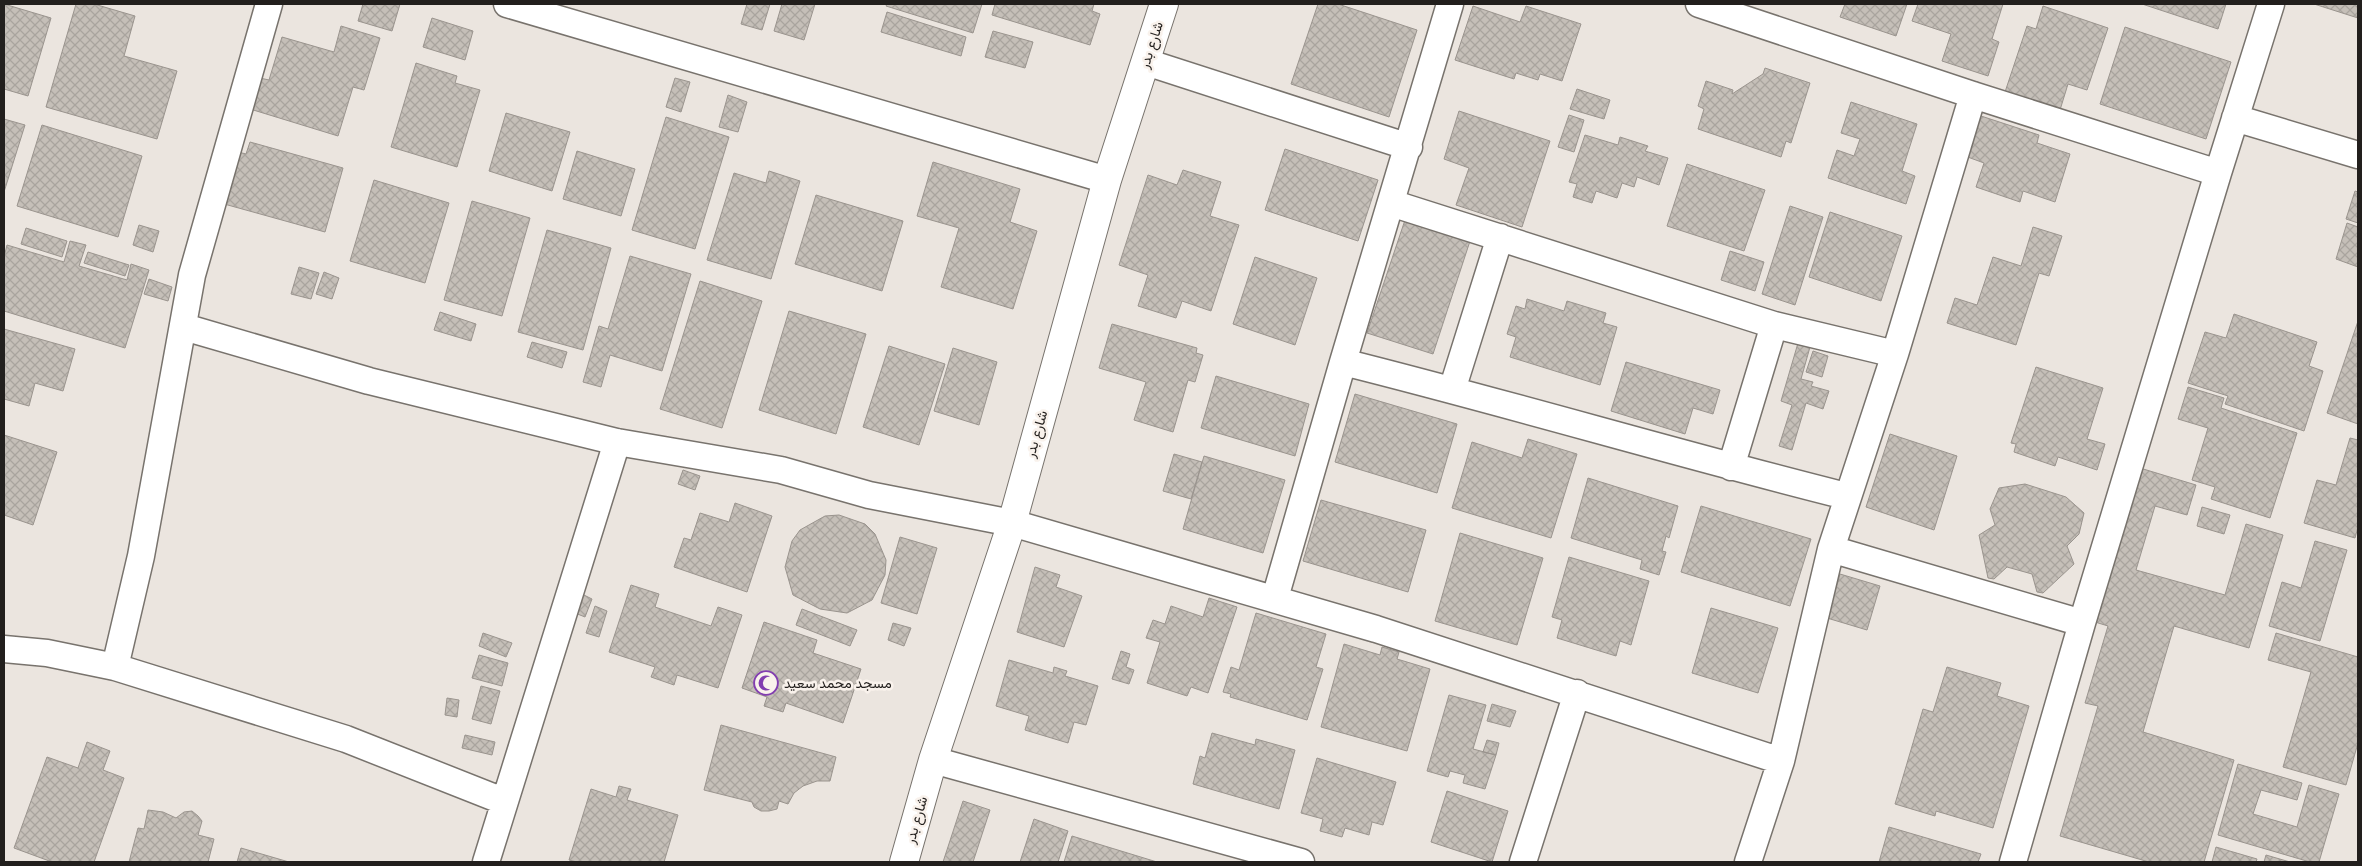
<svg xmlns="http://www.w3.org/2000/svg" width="2362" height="866" viewBox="0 0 2362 866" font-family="Poppins,Vazirmatn,sans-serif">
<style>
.building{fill:url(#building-cross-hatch);stroke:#9a948e}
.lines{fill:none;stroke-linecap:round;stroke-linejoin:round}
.minor-casing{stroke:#78736d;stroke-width:29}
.tertiary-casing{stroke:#78736d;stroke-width:30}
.minor{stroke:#fff;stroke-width:26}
.tertiary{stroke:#fff;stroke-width:28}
.labels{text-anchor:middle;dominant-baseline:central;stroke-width:5;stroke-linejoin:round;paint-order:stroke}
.street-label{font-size:14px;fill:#221f1d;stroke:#f9f2ec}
.poi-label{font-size:14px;fill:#221f1d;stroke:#f9f2ec;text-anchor:start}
</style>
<defs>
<pattern id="building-cross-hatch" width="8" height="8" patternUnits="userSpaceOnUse" patternTransform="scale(1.25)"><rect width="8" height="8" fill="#c5bfb8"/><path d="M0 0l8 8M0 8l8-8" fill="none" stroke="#a9a49e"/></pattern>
</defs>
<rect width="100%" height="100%" fill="#ebe5df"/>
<!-- building -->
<path class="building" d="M4,4L51,18L28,96L4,89Z
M76,4H94L135,16L124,56L177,71L157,139L46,107Z
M363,4H400L392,31L358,21Z
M747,4H770L762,30L741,24Z
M782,4H815L804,40L774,31Z
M887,4H982L973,33L886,6Z
M995,4H1094L1092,11L1100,14L1090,45L992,15Z
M1318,4H1338L1417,30L1389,117L1291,84Z
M1845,4H1907L1896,36L1840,17Z
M1918,4H2003L1992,39L1999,42L1988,76L1942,61L1951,34L1912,21Z
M2142,4H2226L2218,29Z
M2314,4H2358V18Z
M1473,6L1520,22L1526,6L1581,24L1562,81L1540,74L1538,80L1516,73L1514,79L1455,60Z
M2043,6L2108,28L2087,90L2068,84L2060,110L2005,92L2027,26L2036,29Z
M887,12L966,37L961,56L881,32Z
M432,18L473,31L465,60L423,47Z
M341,26L380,38L364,90L353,87L338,136L250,109L260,78L269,80L282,37L334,52Z
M2125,27L2231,62L2206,139L2100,104Z
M993,31L1033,42L1025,68L985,57Z
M416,63L457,76L455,83L480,90L457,167L391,147Z
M1765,68L1810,83L1791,143L1786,141L1781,157L1698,129L1704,109L1698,106L1706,81L1733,90L1732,94L1763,74Z
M675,78L690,82L681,112L666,107Z
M1577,89L1610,100L1604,119L1570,109Z
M728,95L747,102L738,132L719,127Z
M1851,102L1917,124L1902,171L1915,176L1906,204L1828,178L1837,150L1854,156L1860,139L1841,133Z
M1459,111L1550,141L1522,227L1456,205L1469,168L1444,159Z
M506,113L570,132L552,191L489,171Z
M1569,115L1584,120L1574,152L1558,147Z
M1978,115L2039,135L2037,143L2070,154L2055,202L2023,191L2020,202L1976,187L1984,163L1965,156Z
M666,117L729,137L695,249L632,230Z
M4,119L25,125L4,192Z
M42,125L142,156L118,237L17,206Z
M1585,135L1618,145L1620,137L1648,146L1645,151L1668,158L1659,185L1637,177L1634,187L1622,183L1617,198L1596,191L1592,203L1573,197L1577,184L1569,182Z
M250,142L343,168L325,232L217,202L231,150L246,154Z
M1285,149L1378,180L1358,241L1265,210Z
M577,151L635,169L621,216L563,199Z
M933,162L1020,189L1010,222L1037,231L1013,309L941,287L959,228L917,216Z
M1687,164L1765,190L1744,251L1667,226Z
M1183,170L1221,182L1210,216L1239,225L1211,311L1182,301L1176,318L1138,306L1148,275L1119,265L1148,175L1177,185Z
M769,171L800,181L771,279L707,260L734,173L766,183Z
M374,180L449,203L425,283L350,261Z
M2355,191L2358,192V223L2346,219Z
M816,195L903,221L882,291L795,264Z
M472,201L530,218L502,316L444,300Z
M1790,206L1823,217L1795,305L1762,294Z
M1830,212L1902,236L1881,301L1809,277Z
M1406,217L1471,238L1433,354L1367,333Z
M2347,223L2358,227V267L2336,259Z
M139,225L159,231L153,252L133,245Z
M2033,227L2062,236L2049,276L2039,273L2016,345L1947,323L1955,298L1977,305L1993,257L2021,266Z
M26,228L67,241L62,257L21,244Z
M547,230L611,248L583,350L518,332Z
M70,241L86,245L79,266L127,280L131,264L149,270L125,348L4,311V257L7,245L64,262Z
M1730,251L1764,262L1755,291L1721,280Z
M88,252L129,265L125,276L84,263Z
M630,256L691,274L662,371L610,355L601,387L583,382L599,326L608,329Z
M1255,257L1317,278L1295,345L1233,324Z
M299,267L319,273L311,299L291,294Z
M324,272L339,278L332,299L316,294Z
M149,279L172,287L168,301L144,294Z
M700,281L762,301L722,428L660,409Z
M1527,299L1564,311L1567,301L1606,313L1603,323L1617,327L1600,385L1510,357L1516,337L1507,334L1516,306L1525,309Z
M789,311L866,334L836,434L759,410Z
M440,312L476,324L471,341L434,330Z
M2234,314L2317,342L2309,366L2323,371L2304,431L2225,404L2228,396L2188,383L2205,332L2226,338Z
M2358,321V424L2327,413Z
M1112,324L1197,348L1196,353L1203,355L1195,382L1188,380L1173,432L1134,420L1146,382L1099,368Z
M4,329L75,349L63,391L35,383L29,406L4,399Z
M532,342L567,352L562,368L527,357Z
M1798,343L1810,347L1801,379L1813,382L1811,386L1829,391L1823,409L1806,403L1792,450L1779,446L1792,405L1781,401Z
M889,346L945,364L919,445L863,427Z
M953,348L997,362L979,425L934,411Z
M1813,351L1828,356L1822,377L1806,372Z
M1626,362L1720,390L1713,414L1693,408L1685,434L1611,411Z
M2036,367L2103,388L2087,439L2105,444L2097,470L2058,457L2055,466L2014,452L2016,444L2011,443Z
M1216,376L1309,404L1295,456L1201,428Z
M2188,387L2224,398L2221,408L2297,433L2270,518L2211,499L2215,487L2192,480L2208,428L2178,419Z
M1355,394L1457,424L1437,493L1335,462Z
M1890,434L1957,456L1934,530L1866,507Z
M4,435L57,452L33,525L4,515Z
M2350,438L2358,440V527L2355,538L2304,523L2317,480L2336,485Z
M1528,439L1577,454L1551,538L1452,508L1472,442L1522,458Z
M1174,454L1202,462L1191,499L1163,491Z
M1204,456L1285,480L1263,553L1183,529Z
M2140,468L2196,485L2187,515L2155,506L2136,570L2225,595L2246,524L2283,535L2249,648L2174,626L2143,732L2234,760L2204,862H2149L2060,836L2098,706L2085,703L2108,626L2095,622Z
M683,470L700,476L695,490L678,484Z
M1588,478L1678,506L1669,538L1666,536L1662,551L1666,552L1659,575L1640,569L1642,560L1571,538Z
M2025,484L2066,497L2084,513L2079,534L2067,546L2074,564L2043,593L2037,592L2032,574L2007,567L1994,579L1988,578L1979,535L1995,525L1990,509L1999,488Z
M1321,500L1426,530L1408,592L1303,561Z
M735,503L772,516L747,592L674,567L684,538L691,540L700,513L729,522Z
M1701,506L1811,539L1790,606L1681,572Z
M2202,507L2230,515L2224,534L2197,526Z
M839,515L865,524L875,534L886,560L885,575L872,600L847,613L820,609L793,595L785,567L792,541L800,530L825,516Z
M1460,533L1543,558L1517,645L1435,621Z
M900,537L937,548L917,614L881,603Z
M2315,541L2347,550L2320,641L2269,626L2282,582L2301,588Z
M1569,557L1649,581L1631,645L1620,641L1616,656L1557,638L1562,620L1552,617Z
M1035,567L1060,575L1056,587L1082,596L1064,647L1017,632Z
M1840,574L1880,586L1867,630L1827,618Z
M631,585L659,594L655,607L711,626L718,607L742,615L718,688L677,675L674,685L651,677L655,667L609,652Z
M578,592L592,599L585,617L570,611Z
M1209,598L1237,607L1208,693L1191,687L1187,696L1147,683L1160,642L1146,638L1153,620L1165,624L1171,606L1203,617Z
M595,606L607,611L599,637L586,633Z
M1711,608L1778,628L1758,693L1692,673Z
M802,609L857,630L850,646L796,625Z
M1256,613L1326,634L1316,667L1323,669L1307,720L1230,697L1231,694L1223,692L1231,667L1239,670Z
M764,622L817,640L813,653L861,669L843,723L786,703L783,712L764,706L767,697L742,688Z
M893,623L911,628L904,646L888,640Z
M483,633L512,643L506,657L479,646Z
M2276,633L2358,657V743L2346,785L2283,767L2311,672L2268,660Z
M1344,644L1380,655L1382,647L1399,652L1397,659L1430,669L1407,751L1321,727Z
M1121,651L1130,654L1126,667L1134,670L1129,684L1112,679Z
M479,655L508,663L502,686L472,678Z
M1009,660L1053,673L1054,667L1067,671L1065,676L1098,686L1086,725L1074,722L1068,743L1025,730L1029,716L996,706Z
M1947,667L2001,683L1997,696L2029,706L1993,828L1936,811L1935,816L1895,804L1923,709L1933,712Z
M481,686L500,691L491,724L472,719Z
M1449,695L1486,705L1473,749L1496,755L1485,789L1463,783L1465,775L1450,771L1448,777L1427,771Z
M447,698L459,700L457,717L445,715Z
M1492,704L1516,711L1510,727L1487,721Z
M721,725L836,757L830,781H817L803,786L794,793L788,804L779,801L777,809L769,811H761L754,807L752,802L704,790Z
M1212,733L1255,745L1256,739L1295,750L1279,809L1193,784L1200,756L1205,758Z
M465,735L495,742L492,755L462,748Z
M1487,740L1499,743L1496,755L1483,752Z
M87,742L110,751L103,770L124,778L94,862H52L14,848L47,757L78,768Z
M1317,758L1396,782L1383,825L1372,822L1369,835L1345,828L1342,837L1320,831L1323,819L1301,813Z
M2238,764L2302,783L2297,800L2261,790L2253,814L2297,827L2309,785L2339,794L2319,862H2310L2218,835Z
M619,786L631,789L627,800L678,815L664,862H577L569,860L591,789L616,797Z
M1447,791L1508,811L1492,862L1431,842Z
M963,801L990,810L973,862H943Z
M148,810L163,812L176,818L184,812L192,811L198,816L202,821L198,835L214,839L208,862H129L138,828L144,829Z
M1034,819L1068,831L1058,862H1020Z
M1889,827L1981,854L1978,862H1879Z
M1072,836L1157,862H1064Z
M2216,847L2257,859L2256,862H2212Z
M241,848L289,862H237Z
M2266,855L2290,862H2264Z"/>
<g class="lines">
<!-- minor casing -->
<g class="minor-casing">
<path id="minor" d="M507,4L1107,180
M1699,4L1973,95L2218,173
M1146,62L1409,147
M2235,118L2358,155
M1391,203L1774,325L1895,354
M184,327L369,381L617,442L781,470L869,495L1012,523L1376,629L1781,761
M1343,362C1511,404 1678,454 1846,496
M1452,390L1500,237
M1731,467L1774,325
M1831,549L2082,623
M1275,598L1343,362L1450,4
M4,649L47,653L115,667L346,739L503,801
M115,667L141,556L192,275L269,4
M933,760L1301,862
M486,862L617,442
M1523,862L1577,693
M1748,862L1781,761L1831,549L1895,354L1973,95
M2013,862L2082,623L2218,173L2271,4"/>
</g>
<!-- tertiary casing -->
<g class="tertiary-casing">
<path id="tertiary" d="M904,862L933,760L1012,523L1107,180L1164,4"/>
</g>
<!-- minor -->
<use href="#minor" class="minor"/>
<!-- tertiary -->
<use href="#tertiary" class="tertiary"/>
</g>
<!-- icons -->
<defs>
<g id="mosque-ring" transform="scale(1.25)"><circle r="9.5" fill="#f9f2ec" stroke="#823db0" stroke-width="1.5"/><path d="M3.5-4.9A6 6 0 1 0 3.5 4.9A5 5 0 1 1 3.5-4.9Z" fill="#823db0"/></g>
</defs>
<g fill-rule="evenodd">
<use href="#mosque-ring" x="766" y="683"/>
</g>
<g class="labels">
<!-- street labels -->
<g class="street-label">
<text transform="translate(1151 45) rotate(-72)">شارع بدر</text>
<text transform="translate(1036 434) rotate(-74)">شارع بدر</text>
<text transform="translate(916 820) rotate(-74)">شارع بدر</text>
</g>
<!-- poi labels -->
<g class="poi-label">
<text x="784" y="683">مسجد محمد سعيد</text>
</g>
</g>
<!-- border -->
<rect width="2362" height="866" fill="none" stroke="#221f1d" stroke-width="10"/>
</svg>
